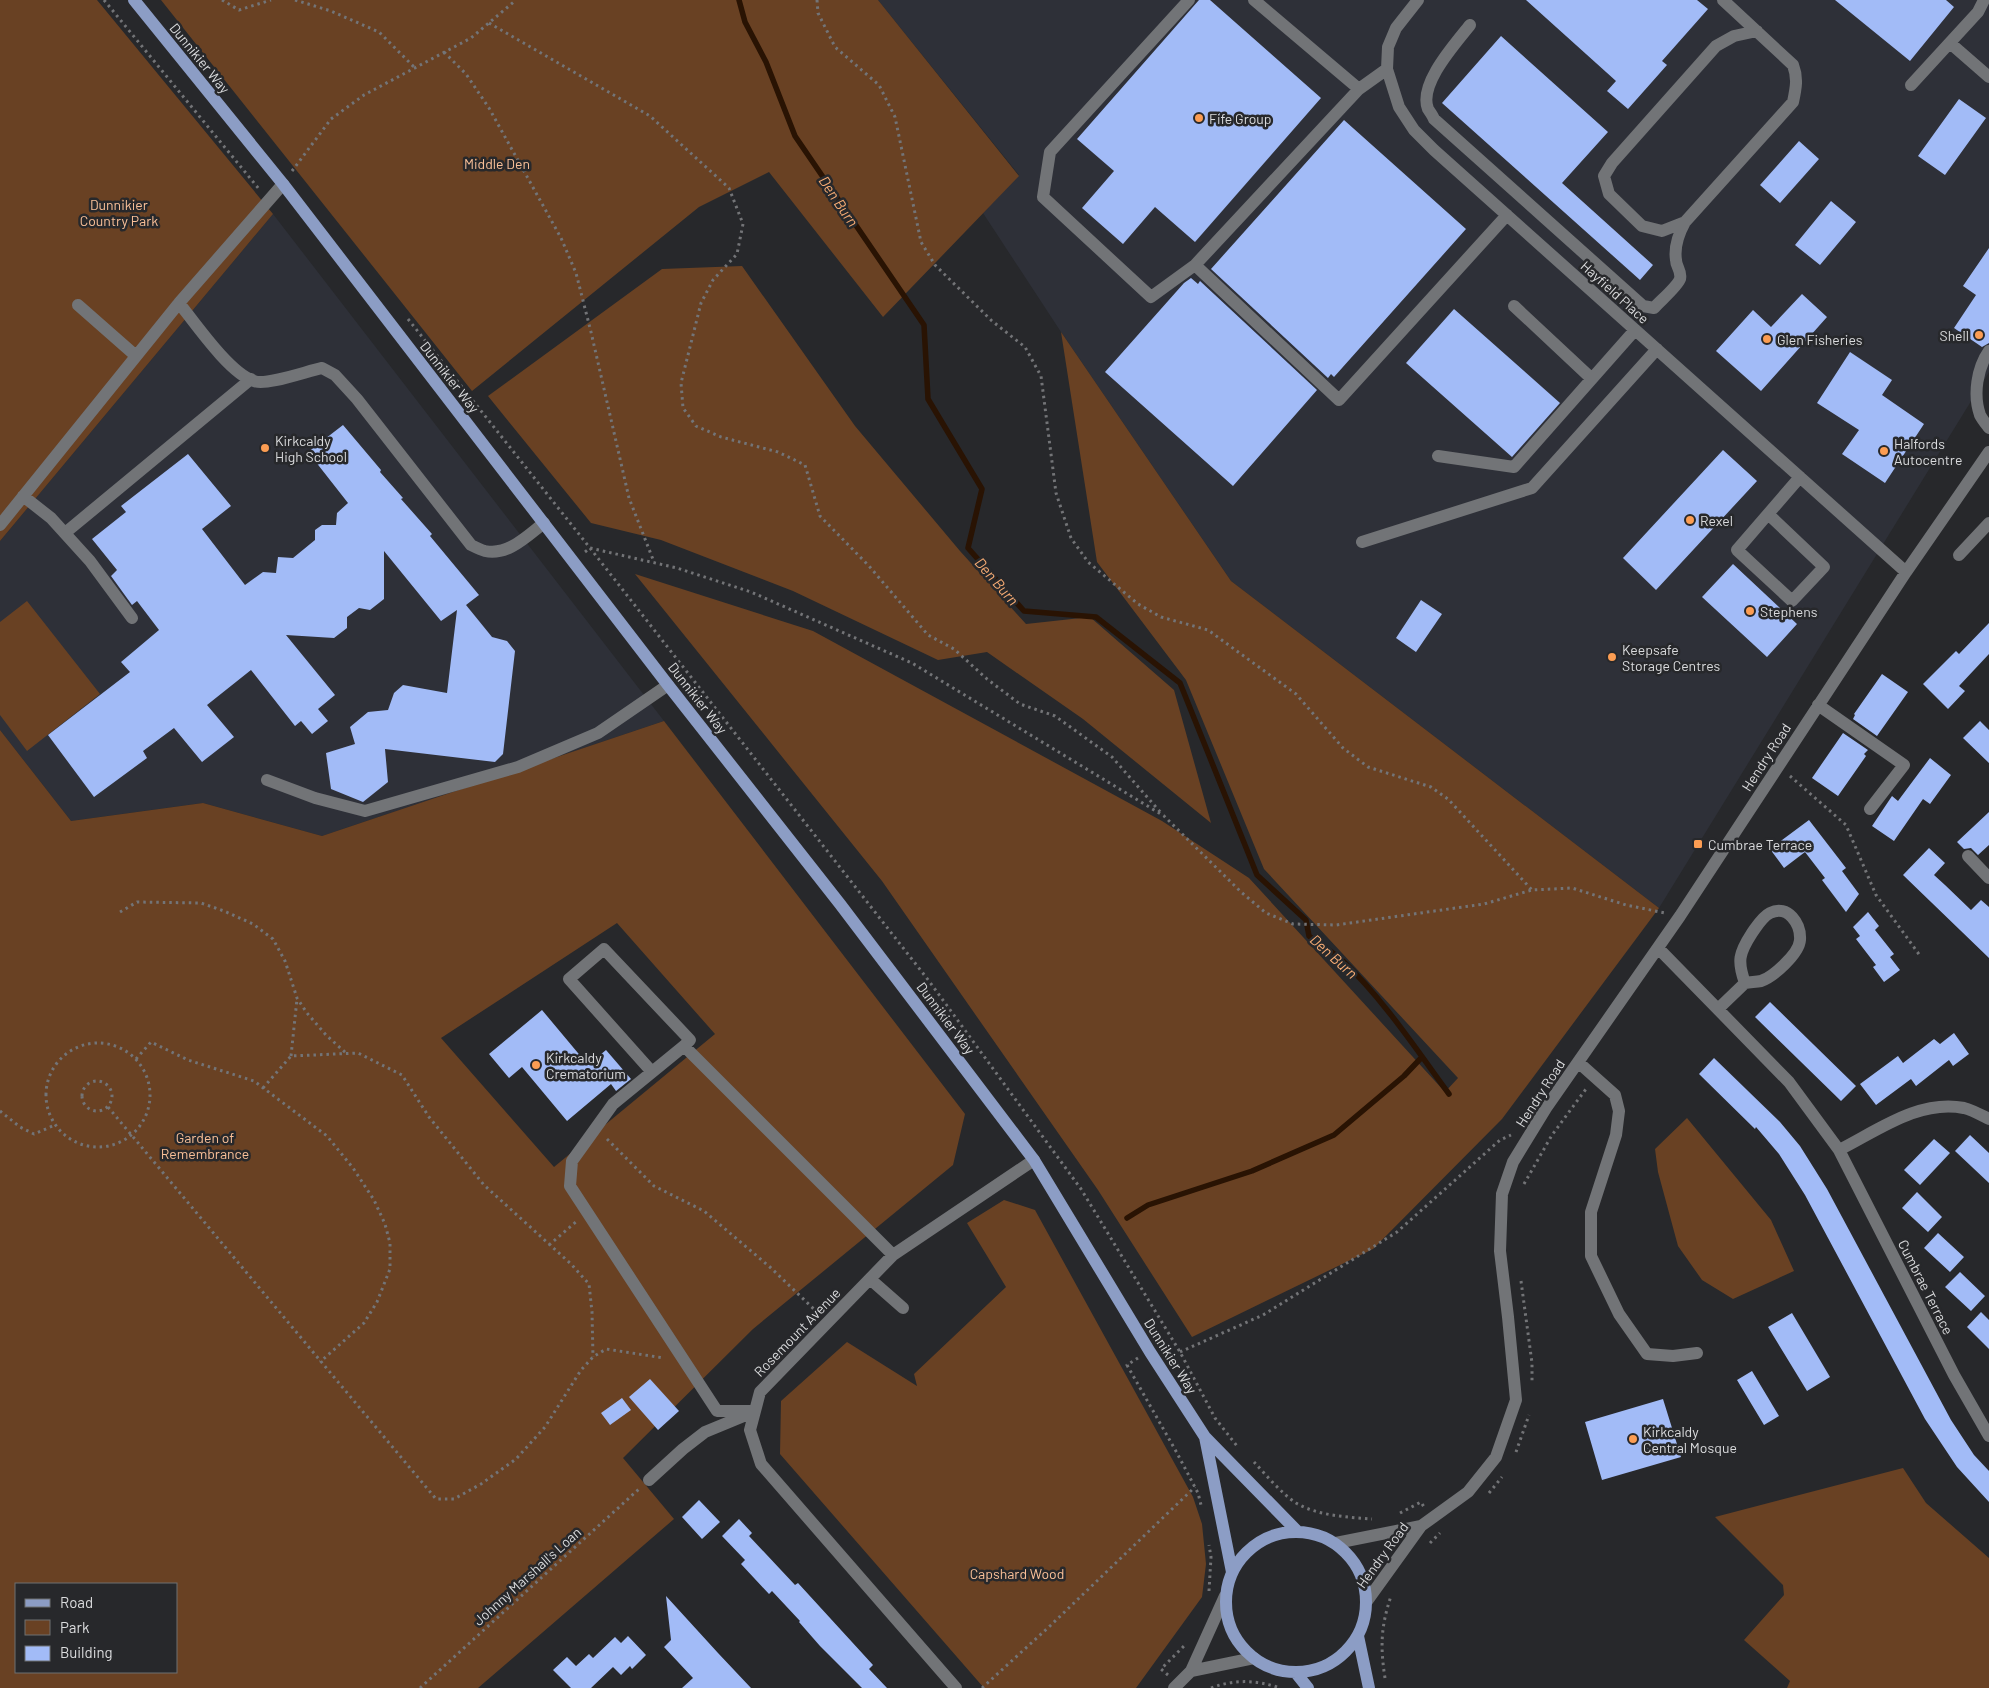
<svg xmlns="http://www.w3.org/2000/svg" width="1989" height="1688" viewBox="0 0 1989 1688" font-family="Barlow,sans-serif">
<style>
.built{fill:#2e3038}
.green{fill:#694123;fill-rule:evenodd}
.lines{fill:none;stroke-linecap:round;stroke-linejoin:round}
.stream{stroke:#291303;stroke-width:5.5}
.building{fill:#a2bbf7}
.path{stroke:#737477;stroke-width:3;stroke-dasharray:2.5 4;stroke-linecap:butt}
.minor{stroke:#727477;stroke-width:12}
.major{stroke:#8c9dc5;stroke-width:12}
.poi-dot{fill:#fc9d53;stroke:#27282b;stroke-width:2}
.labels{text-anchor:middle;dominant-baseline:central;stroke-width:5;stroke-linejoin:round;paint-order:stroke}
.street-label{font-size:14px;fill:#dadbdd;stroke:#27282b}
.poi-label{font-size:14px;fill:#dadbdd;stroke:#27282b;text-anchor:start}
.park-label{font-size:14px;fill:#fac098;stroke:#27282b}
.water-label{font-size:15px;font-style:italic;fill:#f7ac74;stroke:#27282b}
</style>
<rect width="100%" height="100%" fill="#27282b"/>
<!-- built -->
<path class="built" d="M878,0H1989V372L1659,908L1231,581L1061,332L983,213L1019,175Z
M273,214L664,721L322,836L203,803L71,821L0,730V541Z"/>
<!-- green -->
<path class="green" d="M0,0H97L273,214L0,541Z
M161,0H878L1019,176L883,317L769,172L699,207L472,391Z
M742,266L855,426L960,551L1026,624L1090,617L1174,690L1211,823L1083,719L987,652L938,660L793,591L661,540L591,523L488,396L662,269Z
M1061,332L1231,581L1659,908L1502,1119L1373,1249L1192,1337L1098,1190L882,881L635,574L813,631L1162,821L1249,878L1445,1092L1458,1078L1264,869L1186,680L1097,562Z
M27,601L100,694L27,751L0,715V622Z
M664,721L965,1114L953,1165L753,1329L623,1458L674,1519L478,1688H0V730L71,821L203,803L322,836ZM617,923L715,1034L554,1167L441,1038ZM16,1584H176V1672H16Z
M1687,1118L1771,1220L1794,1271L1733,1299L1702,1280L1678,1246L1658,1172L1655,1149Z
M1004,1200L1035,1210L1193,1497L1202,1524L1206,1564L1202,1597L1136,1688H984L780,1454L781,1401L847,1342L917,1386L914,1374L1006,1287L967,1223Z
M1903,1468L1926,1503L1989,1558V1688H1787L1790,1681L1744,1640L1784,1595L1783,1585L1715,1517Z"/>
<g class="lines">
<!-- stream -->
<path class="stream" d="M739,0L745,22L766,62L795,136L924,325L928,399L982,489L968,548L1024,611L1096,617L1180,683L1257,875L1306,920L1309,936C1320,944 1333,952 1343,961C1384,1000 1416,1049 1449,1094
M1127,1218L1148,1205L1252,1171L1334,1135L1404,1076L1422,1057"/>
</g>
<!-- building -->
<path class="building" d="M1199,0H1210L1321,98L1195,242L1155,207L1123,244L1082,208L1114,171L1077,139Z
M1526,0H1697L1708,9L1662,61L1667,65L1628,109L1607,91L1616,81Z
M1835,0H1946L1954,7L1910,61Z
M1501,36L1608,132L1562,183L1653,265L1640,280L1442,103Z
M1959,99L1986,118L1945,175L1918,156Z
M1344,120L1466,229L1334,377L1331,374L1328,378L1211,269Z
M1799,141L1819,159L1780,203L1760,185Z
M1831,201L1856,222L1820,265L1795,245Z
M1989,248V343L1982,347L1954,328L1976,295L1963,286Z
M1191,278L1198,284L1200,281L1317,390L1233,486L1105,372L1184,283Z
M1802,294L1827,317L1761,391L1716,351L1753,310L1771,327Z
M1454,309L1560,403L1512,457L1406,363Z
M1850,352L1892,380L1882,395L1924,424L1885,483L1842,454L1859,430L1817,403Z
M343,425L381,470L380,472L403,498L401,499L432,534L430,536L479,595L466,605L492,637L507,641L515,651L503,754L495,762L385,749L388,782L363,802L331,789L326,753L355,744L350,727L368,712L388,710L394,693L403,685L447,693L457,610L441,621L384,551V599L370,610L359,608L347,617V628L334,638L286,635L335,695L318,709L328,721L312,734L301,721L295,726L251,670L207,705L234,737L202,762L174,728L143,751L147,758L94,797L48,735L130,672L121,662L159,630L137,601L132,605L111,576L117,570L92,539L126,512L121,506L188,454L231,506L202,529L245,585L263,572L276,573L278,557L293,558L315,540V530L322,525H336L337,513L348,503L308,452Z
M1723,450L1757,481L1656,590L1623,558Z
M1733,564L1797,624L1767,657L1702,597Z
M1421,600L1442,614L1416,652L1396,638Z
M1989,623V654L1959,686L1965,691L1948,709L1923,684L1956,651L1959,654Z
M1882,674L1908,692L1877,736L1853,719L1855,715L1854,714Z
M1980,721L1989,730V763L1963,738Z
M1843,733L1868,750L1864,754L1866,756L1838,796L1812,778Z
M1930,758L1951,775L1930,804L1923,799L1894,841L1872,826L1892,796L1898,801Z
M1989,812V845L1978,855L1971,848L1964,849L1957,842Z
M1809,820L1846,868L1842,871L1859,894L1846,912L1822,880L1825,878L1805,852L1784,868L1770,849Z
M1929,848L1945,863L1934,875L1945,885L1971,910L1981,900L1989,907V958L1903,875Z
M1868,912L1879,926L1875,930L1894,954L1890,957L1900,970L1884,982L1873,967L1876,965L1856,939L1860,936L1853,927Z
M1770,1002L1856,1086L1841,1101L1755,1017Z
M542,1010L588,1065L606,1050L631,1079L616,1091L611,1084L567,1121L522,1067L509,1078L489,1054Z
M1954,1033L1969,1054L1953,1066L1949,1060L1916,1086L1911,1079L1876,1105L1860,1084L1898,1056L1903,1063L1934,1039L1940,1044Z
M1714,1058L1780,1122L1800,1146L1827,1189L1951,1420L1974,1455L1989,1471V1502L1957,1467L1925,1419L1805,1195L1779,1154L1756,1127L1755,1129L1699,1074Z
M1970,1135L1989,1153V1183L1955,1151Z
M1934,1139L1950,1153L1920,1185L1904,1170Z
M1917,1192L1942,1217L1928,1232L1902,1208Z
M1938,1233L1964,1257L1950,1272L1924,1248Z
M1960,1272L1985,1296L1971,1311L1945,1287Z
M1981,1312L1989,1320V1349L1967,1327Z
M1792,1313L1830,1377L1807,1391L1768,1327Z
M1752,1371L1779,1416L1764,1425L1737,1380Z
M650,1379L679,1411L658,1430L629,1397Z
M622,1398L631,1410L610,1425L601,1413Z
M1663,1399L1681,1457L1602,1480L1585,1422Z
M699,1500L720,1522L702,1539L682,1517Z
M739,1519L752,1533L749,1536L795,1585L798,1583L873,1665L869,1669L887,1688H862L820,1646L799,1622L800,1621L772,1591L769,1594L741,1564L745,1560L722,1536Z
M666,1596L718,1653L751,1688H682L693,1678L664,1647L671,1640Z
M628,1636L646,1655L632,1669L630,1666L621,1675L613,1667L591,1688H571L553,1670L567,1657L576,1666L589,1654L593,1658L615,1637L621,1643Z"/>
<g class="lines">
<!-- path -->
<path class="path" d="M104,0L259,189
M222,0L239,10L271,0
M295,0L331,11L379,32L415,68
M817,0L818,13L835,47L879,85L895,117L921,242L935,265L992,321L1025,347L1041,376L1056,493L1071,538L1088,562L1138,604L1161,617L1208,630L1296,694L1343,748L1368,767L1431,787L1448,799L1532,890
M489,23L650,116L729,188L743,224L737,254L713,280L701,303L681,383L683,408L696,426L721,437L778,452L805,465L820,516L869,566L928,635L954,649L987,679L1020,704L1055,716L1112,757L1162,814
M444,52L466,74L489,108L561,238L576,273L591,332L629,498L654,562
M292,171L331,119L364,95L471,38L516,0
M408,319L590,548L929,981L1081,1189L1180,1352L1215,1418L1237,1446
M585,552L590,548L677,568L751,592L912,663L1164,816L1241,892L1266,913L1293,924L1336,925L1484,904L1532,890L1572,888L1626,905L1665,913
M1790,776L1846,825L1876,895L1921,957
M120,912L137,902L201,903L224,911L253,924L273,939L285,961L297,998L307,1013L326,1035L346,1053
M46 1095a52 52 0 1 1 104 0a52 52 0 1 1-104 0Z
M291,1056L297,999
M136,1059L151,1042L188,1060L254,1081L327,1136L353,1168L374,1200L385,1224L390,1243V1269L377,1302L364,1323L320,1362
M82 1096a15 15 0 1 1 30 0a15 15 0 1 1-30 0Z
M263,1088L291,1056L358,1053L402,1075L429,1117L484,1185L571,1264L589,1284L592,1312L593,1357
M108,1107L436,1499H454L481,1484L516,1459L545,1427L581,1370L593,1357L606,1349L664,1358
M0,1111L20,1127L34,1134L55,1125
M607,1139L654,1186L704,1211L771,1268L817,1312
M1524,1184L1552,1135L1586,1089
M549,1245L577,1221
M1521,1281L1532,1363V1384
M1180,1352L1263,1315L1397,1232L1500,1140L1511,1135
M1138,1358L1127,1365L1177,1453L1198,1493L1201,1505
M1516,1452L1529,1415
M1254,1462C1266,1475 1282,1494 1296,1503C1318,1516 1347,1517 1372,1519
M1489,1493L1502,1477
M1400,1513L1421,1502L1424,1507
M1430,1543L1440,1533
M1209,1591L1211,1557L1209,1545
M1168,1675L1161,1669L1184,1646
M1385,1678C1380,1646 1381,1626 1391,1596
M420,1688L639,1489
M982,1688L1051,1625L1195,1487
M1211,1688C1235,1679 1256,1680 1280,1688"/>
<!-- minor -->
<path class="minor" d="M1189,0L1050,152L1043,197L1151,297L1195,265L1359,89L1387,69
M1254,0L1359,89
M1418,0L1396,28L1388,47L1387,69L1399,107L1414,130L1434,150L1906,572
M1470,25C1456,43 1418,84 1428,109C1430,112 1433,116 1434,119L1643,306L1654,308C1660,301 1677,287 1680,279C1682,271 1676,267 1676,260C1674,247 1679,233 1685,222L1793,102C1796,88 1798,78 1793,65L1723,0
M1950,43L1989,77
M1911,85L1978,12L1984,0
M1685,222L1662,231L1642,226L1609,194L1604,176L1612,163L1716,46L1734,36L1757,31
M1195,265L1339,400L1507,215
M179,303C195,323 230,374 254,381C266,386 307,371 322,368L335,375L357,399L471,545C475,547 481,550 485,551C508,556 527,536 544,523
M78,305L136,356
M1514,306L1592,379
M1989,351C1977,368 1973,395 1980,415C1982,419 1986,424 1989,428
M1438,456L1514,467L1635,330
M23,496L51,518L90,561L132,618
M1768,514L1824,567L1792,601L1737,550L1800,477
M0,525L179,303L283,184
M65,533L251,379
M1362,542L1532,488L1657,349
M1959,555L1989,523
M1818,705L1904,765L1870,809
M267,780L315,798L365,811L518,767L598,733L668,685
M1968,856L1989,878
M1658,948L1789,1082L1839,1150L1954,1375L1989,1436
M1718,1009L1745,983C1737,961 1739,953 1752,933C1757,926 1762,917 1770,913C1788,904 1801,924 1800,940C1799,954 1773,977 1761,981C1756,982 1750,982 1745,983
M684,1046L893,1255
M1578,1062L1615,1095L1619,1111L1616,1135L1591,1212V1256L1619,1314L1647,1354L1673,1356L1697,1353
M652,1072L569,979L604,949L690,1040L684,1046L613,1104L572,1161L570,1186L717,1411H755
M1839,1150C1877,1131 1919,1099 1964,1108C1972,1110 1981,1115 1989,1119
M870,1279L903,1308
M649,1480L683,1449L705,1432L751,1413
M1336,1543L1421,1526
M1367,1601L1421,1526L1468,1492L1496,1457L1516,1400L1508,1317L1500,1251L1502,1194L1513,1162L1546,1108L1680,916L1906,572L1989,452
M1191,1671L1254,1658
M956,1688L761,1464L750,1430L760,1392L893,1255L1034,1160
M1174,1688L1191,1671L1225,1596"/>
<!-- major -->
<path class="major" d="M134,0L283,184L668,685L840,904L1034,1160L1150,1352L1205,1437L1297,1531
M1205,1437L1232,1572
M1226 1602a70 70 0 1 1 140 0a70 70 0 1 1-140 0Z
M1358,1636L1369,1688
M1296,1673L1308,1688"/>
</g>
<!-- markers -->
<g class="poi-dot">
<circle cx="1199" cy="118" r="5"/>
<circle cx="1979" cy="335" r="5"/>
<circle cx="1767" cy="339" r="5"/>
<circle cx="265" cy="448" r="5"/>
<circle cx="1884" cy="451" r="5"/>
<circle cx="1690" cy="520" r="5"/>
<circle cx="1750" cy="611" r="5"/>
<circle cx="1612" cy="657" r="5"/>
<rect x="1693" y="839" width="10" height="10" rx="2.5"/>
<circle cx="536" cy="1065" r="5"/>
<circle cx="1633" cy="1439" r="5"/>
</g>
<g class="labels">
<!-- street labels -->
<g class="street-label">
<text transform="translate(200 58) rotate(51)">Dunnikier Way</text>
<text transform="translate(1615 292) rotate(42)">Hayfield Place</text>
<text transform="translate(450 377) rotate(52)">Dunnikier Way</text>
<text transform="translate(698 698) rotate(52)">Dunnikier Way</text>
<text transform="translate(1766 757) rotate(-57)">Hendry Road</text>
<text transform="translate(946 1018) rotate(53)">Dunnikier Way</text>
<text transform="translate(1540 1093) rotate(-57)">Hendry Road</text>
<text transform="translate(1926 1287) rotate(63)">Cumbrae Terrace</text>
<text transform="translate(797 1332) rotate(-46)">Rosemount Avenue</text>
<text transform="translate(1171 1356) rotate(58)">Dunnikier Way</text>
<text transform="translate(1382 1555) rotate(-54)">Hendry Road</text>
<text transform="translate(527 1576) rotate(-42)">Johnny Marshall's Loan</text>
</g>
<!-- poi labels -->
<g class="poi-label">
<text x="1209" y="118">Fife Group</text>
<text x="1969" y="335" text-anchor="end">Shell</text>
<text x="1777" y="339">Glen Fisheries</text>
<text x="275" y="440">Kirkcaldy<tspan x="275" dy="16">High School</tspan></text>
<text x="1894" y="443">Halfords<tspan x="1894" dy="16">Autocentre</tspan></text>
<text x="1700" y="520">Rexel</text>
<text x="1760" y="611">Stephens</text>
<text x="1622" y="649">Keepsafe<tspan x="1622" dy="16">Storage Centres</tspan></text>
<text x="1708" y="844">Cumbrae Terrace</text>
<text x="546" y="1057">Kirkcaldy<tspan x="546" dy="16">Crematorium</tspan></text>
<text x="1643" y="1431">Kirkcaldy<tspan x="1643" dy="16">Central Mosque</tspan></text>
</g>
<!-- park labels -->
<g class="park-label">
<text x="497" y="163">Middle Den</text>
<text x="119" y="204">Dunnikier<tspan x="119" dy="16">Country Park</tspan></text>
<text x="205" y="1137">Garden of<tspan x="205" dy="16">Remembrance</tspan></text>
<text x="1017" y="1573">Capshard Wood</text>
</g>
<!-- water labels -->
<g class="water-label">
<text transform="translate(839 201) rotate(56)">Den Burn</text>
<text transform="translate(997 581) rotate(49)">Den Burn</text>
<text transform="translate(1334 956) rotate(42)">Den Burn</text>
</g>
</g>
<!-- legend -->
<rect x="15" y="1583" width="162" height="90" fill="#27282b" stroke="#6f7072"/>
<rect x="25" y="1599" width="25" height="8" fill="#8c9dc5" stroke="#6f7072"/>
<text x="60" y="1608" font-size="15" fill="#dadbdd">Road</text>
<rect x="25" y="1620" width="25" height="15" fill="#694123" stroke="#6f7072"/>
<text x="60" y="1633" font-size="15" fill="#dadbdd">Park</text>
<rect x="25" y="1646" width="25" height="15" fill="#a2bbf7" stroke="#6f7072"/>
<text x="60" y="1658" font-size="15" fill="#dadbdd">Building</text>
</svg>
